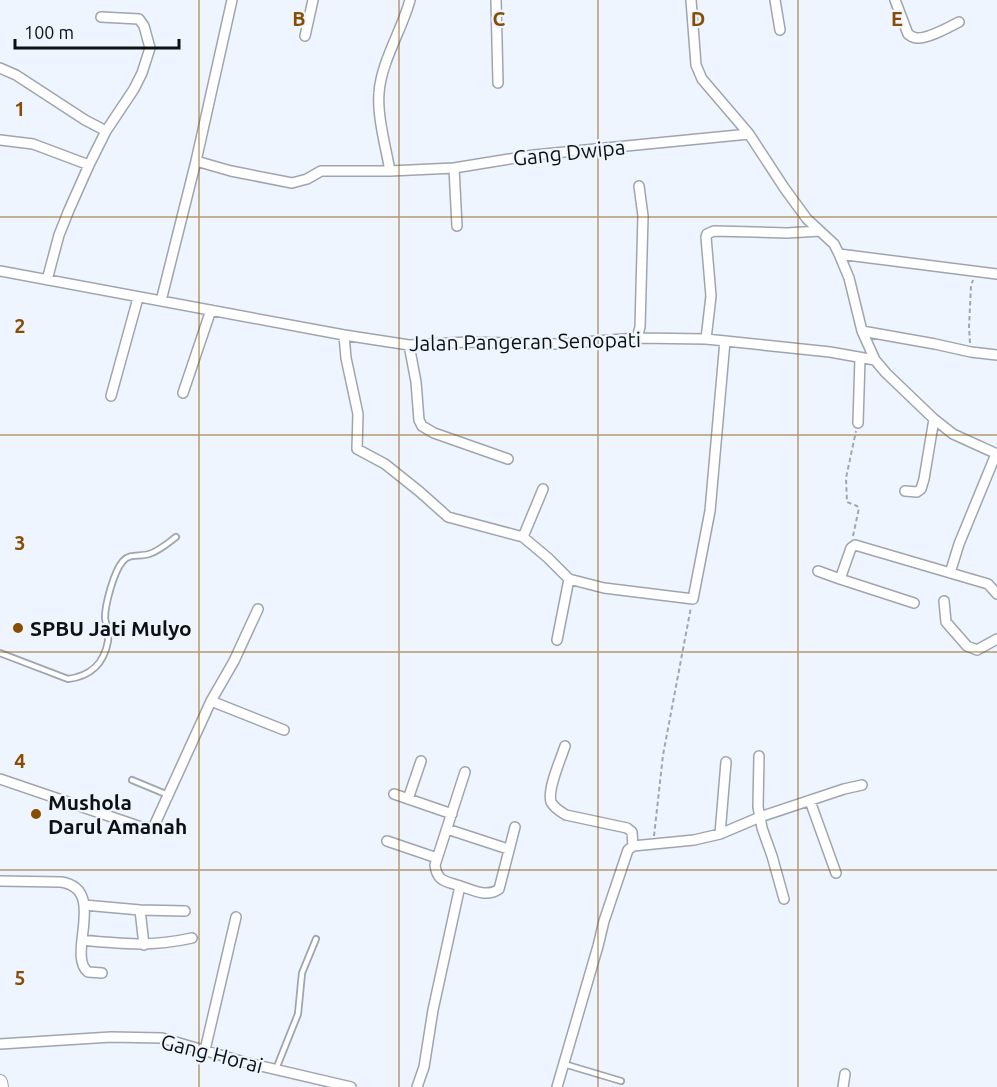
<svg xmlns="http://www.w3.org/2000/svg" width="997" height="1087" viewBox="0 0 997 1087" font-family="Ubuntu,sans-serif">
<style>
.lines{fill:none;stroke-linecap:round;stroke-linejoin:round}
.service-casing{stroke:#9fa5ae;stroke-width:8}
.minor-casing{stroke:#9fa5ae;stroke-width:12}
.primary-casing{stroke:#9fa5ae;stroke-width:16}
.path{stroke:#a1a7ae;stroke-width:2;stroke-dasharray:4.5 3;stroke-linecap:butt}
.service{stroke:#fff;stroke-width:4.5}
.minor{stroke:#fff;stroke-width:9}
.primary{stroke:#fff;stroke-width:14}
.grid{fill:none;stroke:#874d03;stroke-width:1.5;stroke-opacity:0.55}
.poi-dot{fill:#874d03;stroke:#eef5fe;stroke-width:2}
.labels{text-anchor:middle;dominant-baseline:central;stroke-width:4.5;stroke-linejoin:round;paint-order:stroke}
.street-label{font-size:21px;fill:#0e1114;stroke:#eef5fe}
.poi-label{font-size:21px;font-weight:bold;fill:#0e1114;stroke:#eef5fe;text-anchor:start}
.grid-label{font-size:20px;text-anchor:middle;font-weight:bold;fill:#874d03;stroke:#eef5fe;stroke-width:4.5;stroke-linejoin:round;paint-order:stroke}
</style>
<rect width="100%" height="100%" fill="#eef5fe"/>
<g class="lines">
<!-- service casing -->
<g class="service-casing">
<path id="service" d="M0,653L68,679C91,676 104,664 108,641C109,633 106,625 105,618C105,604 114,571 123,561C130,553 140,557 149,554C159,551 168,543 176,537
M132,780L168,795
M564,1064L621,1081
M276,1069L298,1014L302,973L316,939"/>
</g>
<!-- minor casing -->
<g class="minor-casing">
<path id="minor" d="M496,0L498,83
M691,0L696,65L702,79L749,134L785,189L807,219L834,244L839,254L849,278L862,331L875,360L886,373L934,419L953,434L997,454
M775,0L780,30
M895,0L908,34C911,36 913,38 917,38C928,39 949,27 959,22
M305,36L313,0
M0,68L16,75L85,120L106,131
M0,140L33,144L89,165
M196,161L231,171L292,183L307,179L321,171H390L454,168L534,155L749,134
M454,168L457,226
M390,171C386,148 377,116 379,93C381,62 402,30 410,0
M839,254L997,274
M0,271L344,335L409,345L468,342L557,344L637,338L706,339L830,352L875,360
M47,280L59,235L69,210L89,165L106,131L134,89L142,73L150,48L144,26L139,19L101,17
M161,301L196,161L232,0
M862,331L935,344L971,352L997,355
M344,335L346,358L358,414L357,449L385,464L420,492L448,517L523,537L543,489
M637,338L640,327L643,216L639,186
M706,339L711,296L706,237L707,234L714,231L787,233L820,231
M409,345L416,382L419,420L422,426L434,433L508,459
M183,393L211,310
M111,396L138,298
M858,423L860,358
M905,491L917,492L921,489L924,479L934,419
M523,537L548,558L569,579L557,640
M818,571L840,579L851,548L855,545L988,584L997,594
M950,573L959,544L996,454
M569,579L604,588L693,599L710,511L725,341
M840,579L914,603
M944,601L946,622L967,646L977,650L997,639
M211,701L284,730
M565,746C561,759 547,789 551,802C554,808 561,812 566,815L627,828L632,832L633,846
M0,779L144,828L151,829L154,826L211,701L234,661L258,609
M394,794L452,814
M408,799L421,761
M810,801L836,873
M447,829L508,849
M720,834L726,762
M387,841L437,858
M0,881L61,882C108,889 66,955 88,972L102,973
M460,886C473,890 487,898 499,889L515,827
M784,899L772,856L762,828L760,817L844,789L862,785
M84,905L140,910L185,911
M140,910L144,945
M82,940C122,944 152,947 192,938
M0,1044L111,1037L162,1038L244,1062L351,1087
M205,1050L236,917
M417,1087L424,1067L433,1010L460,886C446,881 437,882 435,865L465,772
M557,1087L598,946L604,921L628,850L633,846L694,840L720,834L760,817L758,807L759,756
M843,1087L845,1074"/>
</g>
<!-- primary casing -->
<g class="primary-casing">
<path id="primary" d="M0,1082L1,1087"/>
</g>
<!-- path -->
<path class="path" d="M970,343L969,327L971,286L973,280
M853,536L859,508L857,506L847,502L846,478L856,431
M654,836L663,755L691,607"/>
<!-- service -->
<use href="#service" class="service"/>
<!-- minor -->
<use href="#minor" class="minor"/>
<!-- primary -->
<use href="#primary" class="primary"/>
</g>
<!-- grid -->
<path class="grid" d="M199,0V1087M399,0V1087M598,0V1087M798,0V1087M0,217H997M0,435H997M0,652H997M0,870H997"/>
<!-- markers -->
<g class="poi-dot">
<circle cx="18" cy="628" r="6"/>
<circle cx="36" cy="814" r="6"/>
</g>
<g class="labels">
<!-- street labels -->
<g class="street-label">
<text transform="translate(569 152) rotate(-6)">Gang Dwipa</text>
<text transform="translate(525 341) rotate(-1)">Jalan Pangeran Senopati</text>
<text transform="translate(212 1053) rotate(14)">Gang Horai</text>
</g>
<!-- poi labels -->
<g class="poi-label">
<text x="30" y="628">SPBU Jati Mulyo</text>
<text x="48" y="802">Mushola<tspan x="48" dy="24">Darul Amanah</tspan></text>
</g>
</g>
<g class="grid-label">
<text x="299" y="26">B</text>
<text x="499" y="26">C</text>
<text x="698" y="26">D</text>
<text x="897" y="26">E</text>
<text x="20" y="116">1</text>
<text x="20" y="333">2</text>
<text x="20" y="550">3</text>
<text x="20" y="768">4</text>
<text x="20" y="985">5</text>
</g>
<!-- scale -->
<path d="M15 39v9h164v-9" fill="none" stroke="#0e1114" stroke-width="3"/>
<text x="24" y="39" font-size="18" fill="#0e1114" stroke="#eef5fe" stroke-width="4.5" paint-order="stroke">100 m</text>
</svg>
